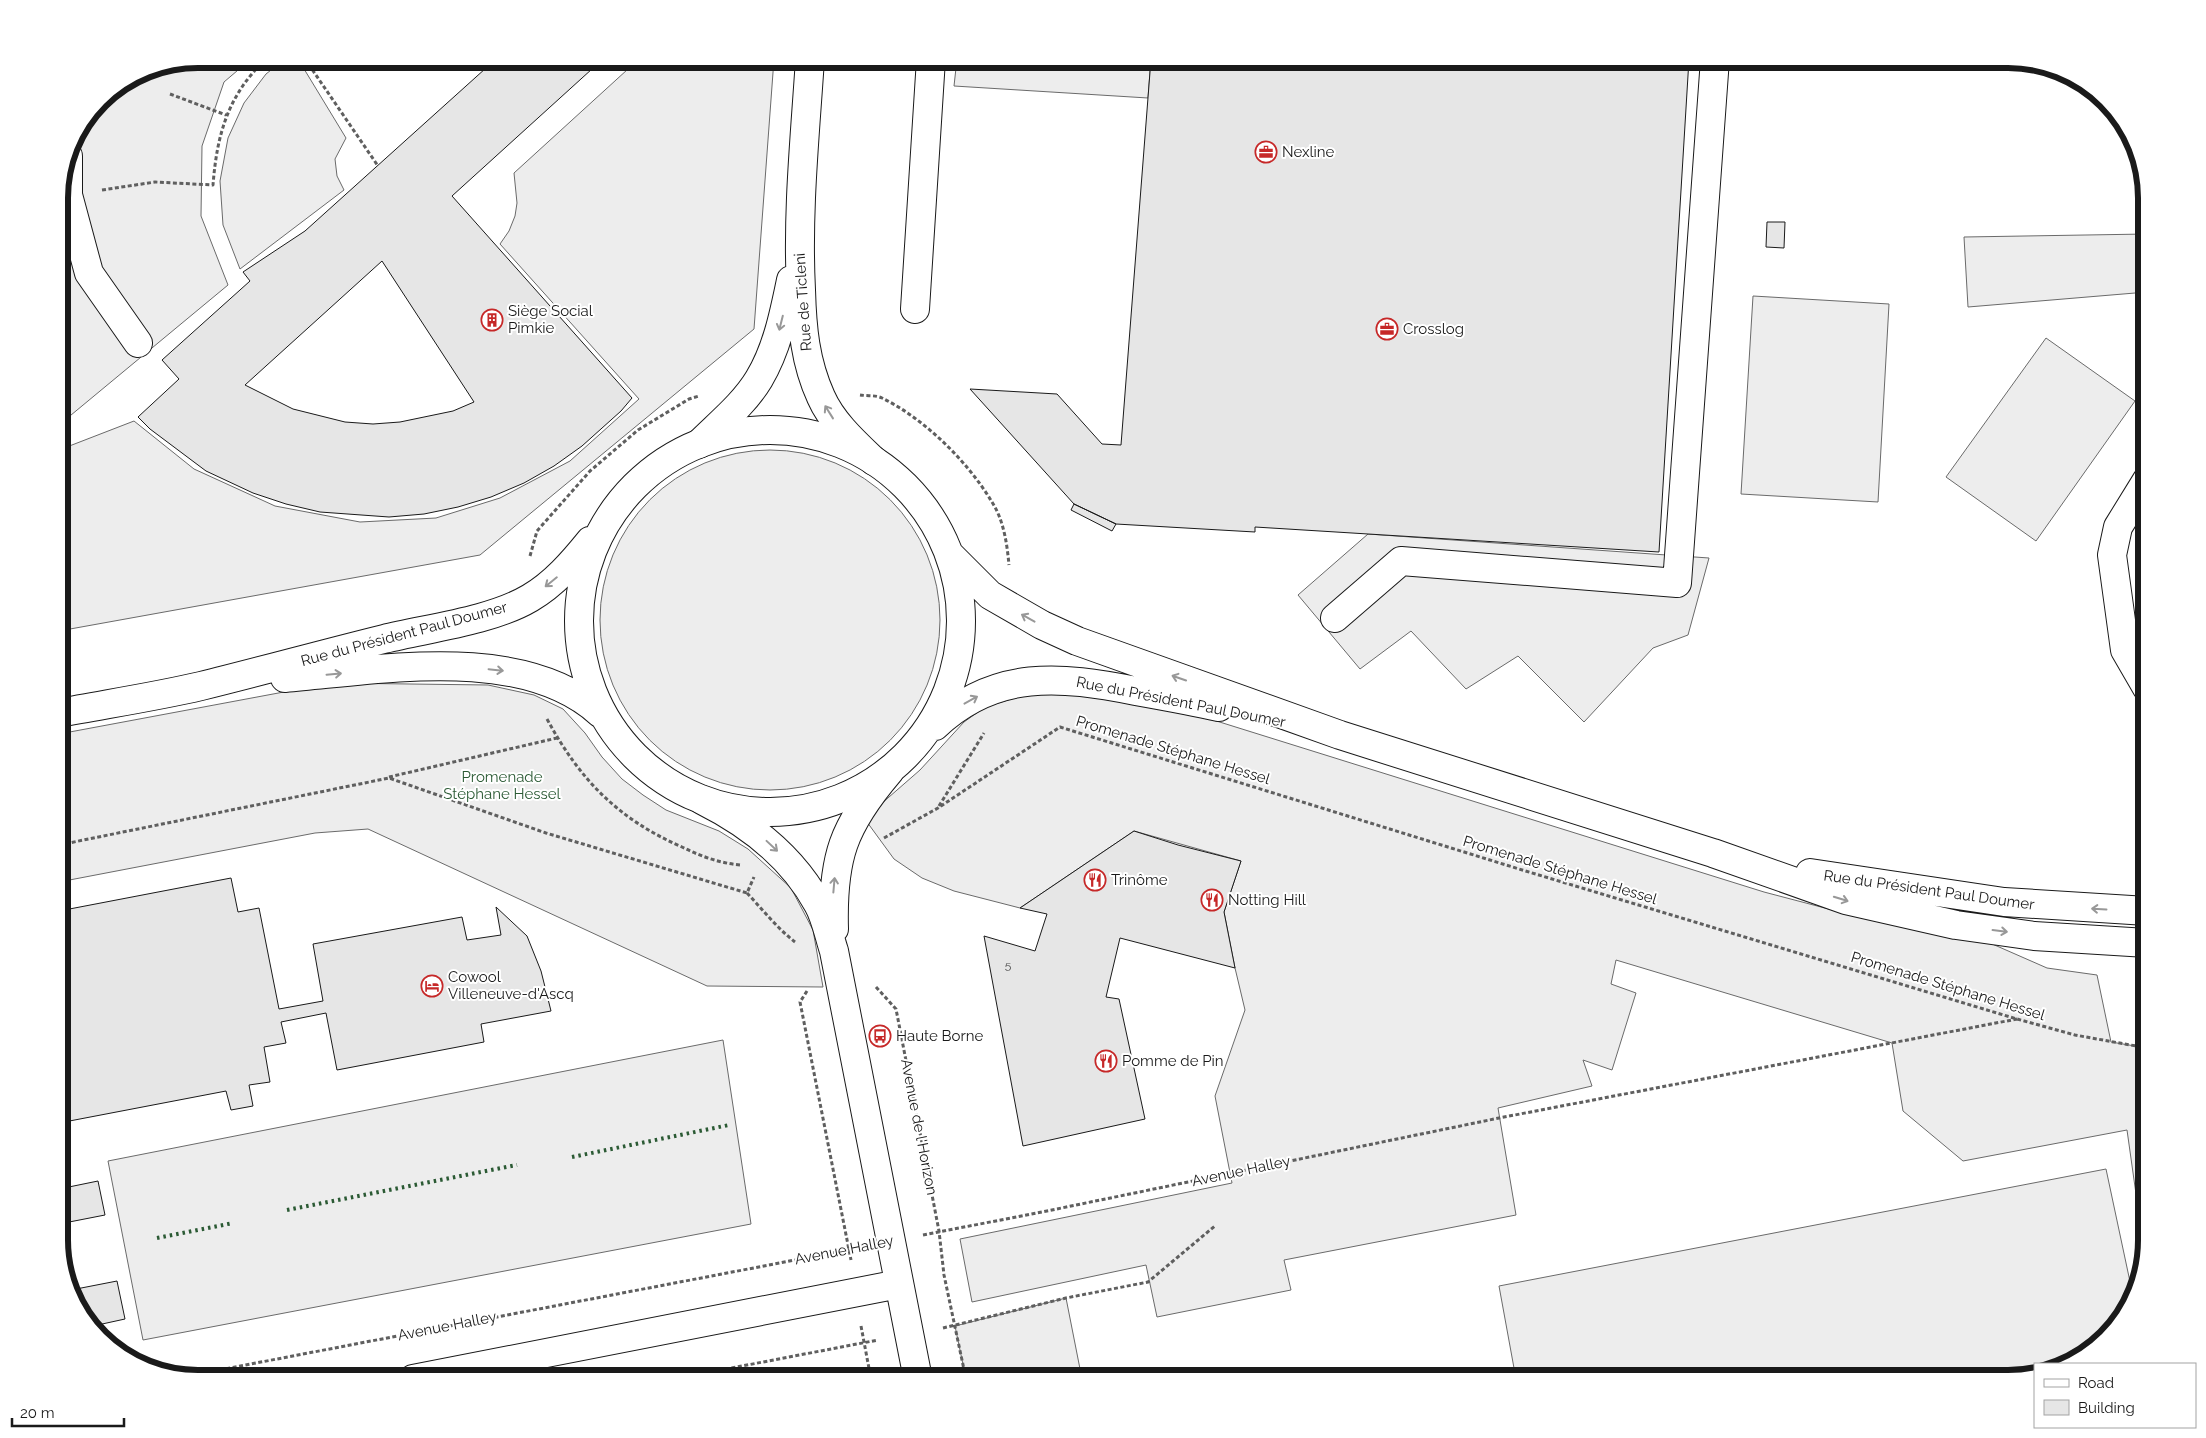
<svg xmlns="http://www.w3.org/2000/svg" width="2206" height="1438" viewBox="0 0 2206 1438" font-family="Raleway,sans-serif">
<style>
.built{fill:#ededed;stroke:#6a6a6a}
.building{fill:#e6e6e6;stroke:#1a1a1a;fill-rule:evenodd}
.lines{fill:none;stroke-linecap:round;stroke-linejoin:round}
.minor-casing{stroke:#1a1a1a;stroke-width:30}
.major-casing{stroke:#1a1a1a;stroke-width:30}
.path{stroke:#5f5f5f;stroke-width:3;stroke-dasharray:4 2.5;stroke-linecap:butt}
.minor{stroke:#fff;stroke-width:28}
.major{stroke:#fff;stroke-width:28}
.hedge{stroke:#2b5a34;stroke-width:4;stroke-dasharray:2.5 4;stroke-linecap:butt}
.oneway{stroke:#989898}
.labels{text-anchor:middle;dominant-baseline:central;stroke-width:4;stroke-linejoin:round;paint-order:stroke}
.number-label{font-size:12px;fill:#4d4d4d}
.poi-label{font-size:15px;fill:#1a1a1a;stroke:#fff;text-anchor:start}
.street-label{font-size:15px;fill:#1a1a1a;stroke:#fff}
.park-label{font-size:15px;fill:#2b5a34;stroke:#fff}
.rim{fill:none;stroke:#1a1a1a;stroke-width:6}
</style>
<rect width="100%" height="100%" fill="#fff"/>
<!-- built -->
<path class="built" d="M198,59H251L224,82L202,146L201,216L228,285L59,425V189L73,137L100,99L145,69Z
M285,59H298L346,138L335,159L337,176L344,190L240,269L223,225L220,181L228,138L244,103L266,74Z
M639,59H774L754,329L480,555L59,631V450L134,421L194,469L275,506L360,522L436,518L500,498L570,461L639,399L500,244L509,231L515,216L517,203L514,173Z
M957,59H1151L1148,98L954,86Z
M2147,234V292L1968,307L1964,237Z
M1753,296L1889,304L1878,502L1741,494Z
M2046,338L2135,401L2036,541L1946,477Z
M600 620a170 170 0 1 1 340 0a170 170 0 1 1-340 0Z
M1368,534L1709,558L1688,635L1653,648L1584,722L1518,656L1466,689L1411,631L1360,669L1298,595Z
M332,683L488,685L534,695L563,709L585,733L602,757L622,779L643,795L666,810L719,831L748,849L791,888L813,930L823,987L707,986L368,829L315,833L59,882V734Z
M1041,690L1072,692L1210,719L1764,892L1840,912L1990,943L2047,968L2097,975L2111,1042L2147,1048V1240L2144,1251L2127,1130L1963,1161L1903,1111L1892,1043L1616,960L1611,984L1636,993L1612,1070L1583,1060L1592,1086L1498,1108L1516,1215L1284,1260L1291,1290L1157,1317L1146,1265L972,1302L960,1239L1232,1183L1215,1096L1245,1010L1235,968L1224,912L1241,861L1134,831L1020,908L954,891L922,878L894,859L867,822L881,804L920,770L964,722L985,707Z
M723,1040L751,1224L143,1340L108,1161Z
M2106,1169L2132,1291L2124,1317L2077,1361L2064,1364H2035V1372L2008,1379H1516L1499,1286Z
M1066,1298L1082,1379H966L955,1326Z"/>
<!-- building -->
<path class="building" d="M496,59H603L452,196L632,398L621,411L582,446L554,466L524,483L491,497L458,507L424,514L389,517L320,512L286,504L253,493L206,471L150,429L138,417L179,379L162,360L250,281L243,272L305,231ZM382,261L474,402L453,411L400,422L373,424L345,422L293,409L245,385Z
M1151,59H1689L1659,552L1255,527V532L1116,524L1074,504L970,389L1057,394L1102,444L1121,445Z
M1767,222H1785L1784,248L1766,247Z
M1074,504L1116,524L1112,531L1071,510Z
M2147,506V563L2139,518Z
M1134,831L1178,845L1241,861L1224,912L1235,968L1120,938L1106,997L1119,999L1145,1119L1023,1146L984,936L1035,951L1047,914L1020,908Z
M231,878L238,912L259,908L279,1009L323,1001L313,944L462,917L467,940L501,935L496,907L527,936L541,971L551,1011L481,1024L484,1042L337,1070L326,1013L281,1022L286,1043L264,1047L270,1082L249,1085L253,1106L231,1110L226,1091L59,1123V911Z
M98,1181L105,1215L59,1224V1189Z
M117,1281L125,1319L93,1326L77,1309L71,1290Z"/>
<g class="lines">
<!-- minor casing -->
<g class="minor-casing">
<path id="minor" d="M810,59C805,136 797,213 801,290C802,327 805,362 821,397C832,422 854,442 874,461
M68,156V195L89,273L138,343
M915,309L931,59
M699,444C719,424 744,404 759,379C777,349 784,314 791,280
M2147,480L2118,527L2112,555L2125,650L2147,688
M1335,618L1401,561L1677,583L1715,59
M702,800C750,824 792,856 818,904C826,918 829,936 834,951L918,1379
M834,929C832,858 843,826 889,772
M413,1379L899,1284"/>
</g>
<!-- major casing -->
<g class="major-casing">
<path id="major" d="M579 621a191 191 0 1 1 382 0a191 191 0 1 1-382 0Z
M950,555L990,595L1042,625L1077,641L1340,735L1713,853L1846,900L1956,925L2034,936L2147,943
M285,678C381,670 522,643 600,713
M59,713C106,704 154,697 201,686C262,671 323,654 384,639C429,628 491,621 530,598C554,584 573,562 590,541
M935,726C995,669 1061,676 1136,691C1164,696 1192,701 1219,707
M1810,873L2004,902L2147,911"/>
</g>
<!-- path -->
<path class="path" d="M305,59L378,166
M170,94L226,115
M102,190L155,182L213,185C217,134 228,95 266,59
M860,395C867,396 876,395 882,398C925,419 968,462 992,502C1004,521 1007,544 1009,565
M530,556L537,531L590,471L638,430L689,399L699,396
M547,719C580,780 618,819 682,847C700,856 719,863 740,865
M389,777L557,738
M939,806L984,733
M884,838L938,808L1060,727L1519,869L2017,1019L2075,1035L2147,1048
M59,845L389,778L546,833L747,893L754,877
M747,893C763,910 777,928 795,942
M876,987L896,1009L939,1231L944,1275L966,1379
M807,991L800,1002L851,1260
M923,1235L1047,1211L1499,1118L2017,1019
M861,1326L871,1379
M943,1328L1066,1298L1148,1282L1216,1225
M188,1376L858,1248
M674,1379L878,1340"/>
<!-- minor -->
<use href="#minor" class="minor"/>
<!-- major -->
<use href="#major" class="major"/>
<!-- hedge -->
<path class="hedge" d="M572,1157L729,1125
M287,1210L517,1165
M157,1238L233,1223"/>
</g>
<!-- one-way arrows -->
<defs><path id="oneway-shaft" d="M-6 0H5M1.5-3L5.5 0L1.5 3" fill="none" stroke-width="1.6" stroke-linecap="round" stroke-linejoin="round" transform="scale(1.25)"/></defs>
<g class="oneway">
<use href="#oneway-shaft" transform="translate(781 323) rotate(104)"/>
<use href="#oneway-shaft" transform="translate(829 412) rotate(-122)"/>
<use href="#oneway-shaft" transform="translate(551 582) rotate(141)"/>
<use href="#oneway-shaft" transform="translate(1028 618) rotate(-151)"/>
<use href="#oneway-shaft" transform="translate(496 670) rotate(6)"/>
<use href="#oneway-shaft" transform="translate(334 674) rotate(-5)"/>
<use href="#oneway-shaft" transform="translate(1179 678) rotate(-161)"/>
<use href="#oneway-shaft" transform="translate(971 700) rotate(-29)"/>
<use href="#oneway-shaft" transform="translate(772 846) rotate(43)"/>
<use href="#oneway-shaft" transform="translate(834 885) rotate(-85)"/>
<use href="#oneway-shaft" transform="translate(1841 899) rotate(17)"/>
<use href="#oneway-shaft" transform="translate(2099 909) rotate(-177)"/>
<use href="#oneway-shaft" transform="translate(2000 931) rotate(7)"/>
</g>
<!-- icons -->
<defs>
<g id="office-ring" transform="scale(1.125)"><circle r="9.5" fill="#fff" stroke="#c62828" stroke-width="1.5"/><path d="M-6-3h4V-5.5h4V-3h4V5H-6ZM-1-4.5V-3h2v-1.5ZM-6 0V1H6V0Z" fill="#c62828"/></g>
<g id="building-ring" transform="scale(1.125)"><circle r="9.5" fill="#fff" stroke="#c62828" stroke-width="1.5"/><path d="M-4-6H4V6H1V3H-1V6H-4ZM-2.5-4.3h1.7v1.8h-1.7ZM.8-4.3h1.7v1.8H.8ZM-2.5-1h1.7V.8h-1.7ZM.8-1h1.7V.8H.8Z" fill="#c62828"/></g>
<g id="restaurant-ring" transform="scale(1.125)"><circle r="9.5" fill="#fff" stroke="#c62828" stroke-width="1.5"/><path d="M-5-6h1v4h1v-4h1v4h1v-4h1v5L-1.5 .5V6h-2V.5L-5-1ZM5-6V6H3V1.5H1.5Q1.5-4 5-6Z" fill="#c62828"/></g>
<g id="hotel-ring" transform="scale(1.125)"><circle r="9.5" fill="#fff" stroke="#c62828" stroke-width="1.5"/><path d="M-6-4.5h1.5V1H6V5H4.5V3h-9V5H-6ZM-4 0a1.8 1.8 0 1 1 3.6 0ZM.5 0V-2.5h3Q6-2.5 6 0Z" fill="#c62828"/></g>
<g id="bus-ring" transform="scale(1.125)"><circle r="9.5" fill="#fff" stroke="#c62828" stroke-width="1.5"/><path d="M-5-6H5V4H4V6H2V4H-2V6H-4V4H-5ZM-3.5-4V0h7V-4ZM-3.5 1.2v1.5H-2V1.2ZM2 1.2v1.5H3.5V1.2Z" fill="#c62828"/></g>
</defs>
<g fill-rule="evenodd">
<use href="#office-ring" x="1266" y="152"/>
<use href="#building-ring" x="492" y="320"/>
<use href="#office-ring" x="1387" y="329"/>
<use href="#restaurant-ring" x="1095" y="880"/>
<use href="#restaurant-ring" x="1212" y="900"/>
<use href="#hotel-ring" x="432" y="986"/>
<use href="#bus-ring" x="880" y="1036"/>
<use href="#restaurant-ring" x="1106" y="1061"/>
</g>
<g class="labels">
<!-- number labels -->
<g class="number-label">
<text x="1008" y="965">5</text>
</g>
<!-- poi labels -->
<g class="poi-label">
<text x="1282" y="152">Nexline</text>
<text x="508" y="311">Siège Social<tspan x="508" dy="17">Pimkie</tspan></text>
<text x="1403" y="329">Crosslog</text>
<text x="1111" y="880">Trinôme</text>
<text x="1228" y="900">Notting Hill</text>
<text x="448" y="977">Cowool<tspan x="448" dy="17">Villeneuve-d'Ascq</tspan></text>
<text x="896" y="1036">Haute Borne</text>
<text x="1122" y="1061">Pomme de Pin</text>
</g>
<!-- street labels -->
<g class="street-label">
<text transform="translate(803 302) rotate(-94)">Rue de Ticleni</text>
<text transform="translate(404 634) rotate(-15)">Rue du Président Paul Doumer</text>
<text transform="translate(1181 702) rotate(11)">Rue du Président Paul Doumer</text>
<text transform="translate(1173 750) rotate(17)">Promenade Stéphane Hessel</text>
<text transform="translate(1560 870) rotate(17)">Promenade Stéphane Hessel</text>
<text transform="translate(1929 890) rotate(8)">Rue du Président Paul Doumer</text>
<text transform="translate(1948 986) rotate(17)">Promenade Stéphane Hessel</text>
<text transform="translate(919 1127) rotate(79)">Avenue de l'Horizon</text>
<text transform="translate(1241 1171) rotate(-12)">Avenue Halley</text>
<text transform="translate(844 1250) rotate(-11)">Avenue Halley</text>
<text transform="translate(447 1326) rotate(-11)">Avenue Halley</text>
</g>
<!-- park labels -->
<g class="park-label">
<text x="502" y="777">Promenade<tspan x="502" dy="17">Stéphane Hessel</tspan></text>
</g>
</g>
<!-- crop -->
<path d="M0 0H2206V1438H0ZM198 68H2008A130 130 0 0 1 2138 198V1240A130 130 0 0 1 2008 1370H198A130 130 0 0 1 68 1240V198A130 130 0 0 1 198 68Z" fill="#fff" fill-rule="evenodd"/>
<path class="rim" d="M198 68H2008A130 130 0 0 1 2138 198V1240A130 130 0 0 1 2008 1370H198A130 130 0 0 1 68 1240V198A130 130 0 0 1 198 68Z"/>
<!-- legend -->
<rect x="2034" y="1363" width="162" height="65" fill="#ffffff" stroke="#a3a3a3"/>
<rect x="2044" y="1379" width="25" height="8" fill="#ffffff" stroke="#a3a3a3"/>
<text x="2078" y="1388" font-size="15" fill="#1a1a1a">Road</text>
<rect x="2044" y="1400" width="25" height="15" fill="#e6e6e6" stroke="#a3a3a3"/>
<text x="2078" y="1413" font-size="15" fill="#1a1a1a">Building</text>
<!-- scale -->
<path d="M12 1418v8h112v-8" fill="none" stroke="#1a1a1a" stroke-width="2.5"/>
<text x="20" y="1418" font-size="15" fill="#1a1a1a" stroke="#ffffff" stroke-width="4" paint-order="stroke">20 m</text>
</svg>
